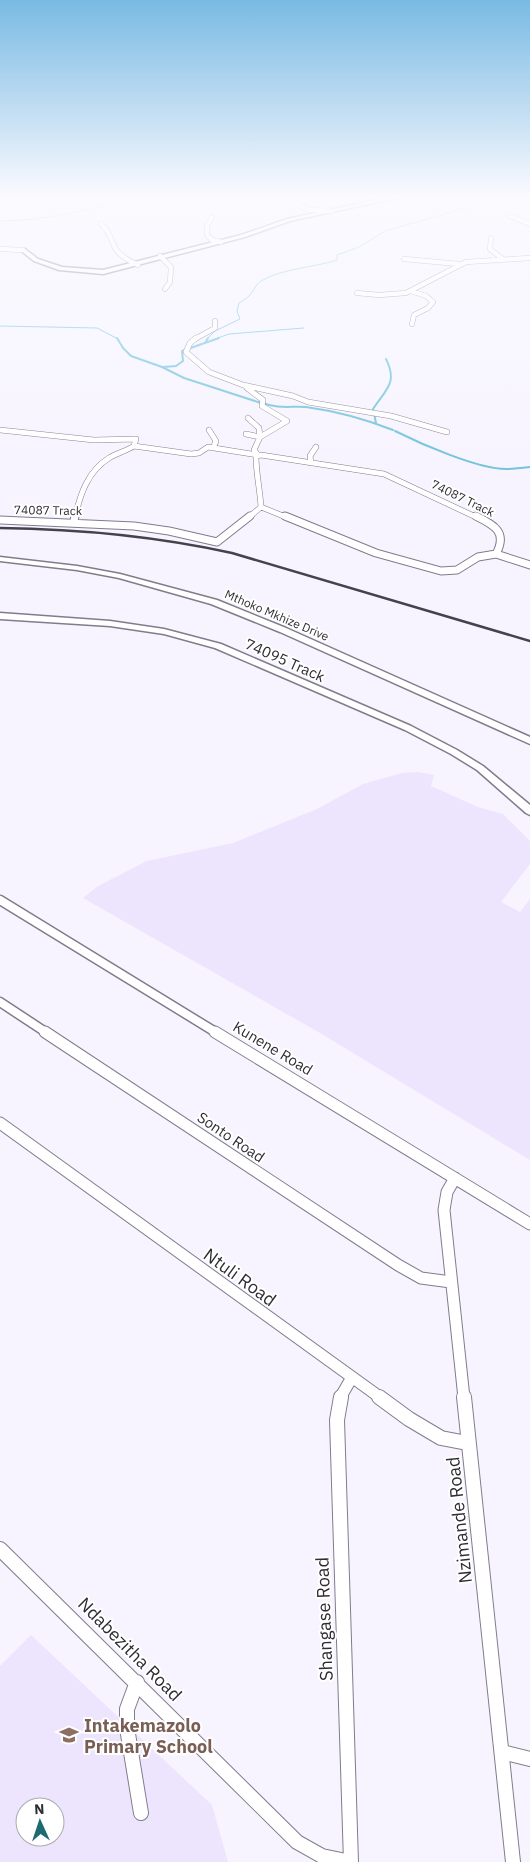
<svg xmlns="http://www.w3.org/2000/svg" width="530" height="1862" viewBox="0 0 530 1862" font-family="'IBM Plex Sans',sans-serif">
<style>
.built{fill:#ede5fe;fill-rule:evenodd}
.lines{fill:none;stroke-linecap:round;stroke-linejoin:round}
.stream-far1{stroke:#74c4db;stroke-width:1}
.stream{stroke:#74c4db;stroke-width:2}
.minor-far5-casing{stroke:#817c8c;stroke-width:5.5}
.minor-far4-casing{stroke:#817c8c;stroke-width:6}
.minor-far3-casing{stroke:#817c8c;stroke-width:9}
.minor-far2-casing{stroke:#817c8c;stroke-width:11}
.minor-far1-casing{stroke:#817c8c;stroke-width:13}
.minor-casing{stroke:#817c8c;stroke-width:16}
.tertiary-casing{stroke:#817c8c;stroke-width:3}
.minor-far5{stroke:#fff;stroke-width:4.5}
.minor-far4{stroke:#fff;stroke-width:5}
.minor-far3{stroke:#fff;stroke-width:7}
.minor-far2{stroke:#fff;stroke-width:8}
.minor-far1{stroke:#fff;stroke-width:11}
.minor{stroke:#fff;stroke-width:14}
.tertiary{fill:#fff;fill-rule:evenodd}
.rail{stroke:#454249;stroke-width:2.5}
.labels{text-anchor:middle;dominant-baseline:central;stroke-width:4;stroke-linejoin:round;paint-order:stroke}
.far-street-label{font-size:12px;fill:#2f2d33;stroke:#fff}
.street-label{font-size:15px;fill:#2f2d33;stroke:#fff}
.near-street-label{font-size:18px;fill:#2f2d33;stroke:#fff}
.near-education-label{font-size:18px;font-weight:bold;fill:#785e54;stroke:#fff;text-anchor:start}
</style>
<rect width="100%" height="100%" fill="#f7f4ff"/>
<!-- built -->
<path class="built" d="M418,772L434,775L431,786L478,807L503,814L530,841V864L501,902L520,912L530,899V1160L320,1033L83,898L98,886L147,861L233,843L317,809L363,784L402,773Z
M31,1635L212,1805L228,1862H0V1666ZM25,1807H55V1837H25Z"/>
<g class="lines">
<!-- stream-far1 -->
<path class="stream-far1" d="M0,221C46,221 90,209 134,197
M0,326L97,328L118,339
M207,339L215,331L240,319L237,311L239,303C242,301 246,299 249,296C254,291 255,285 261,281C283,268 313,268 337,260V255L359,247L385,231L470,207
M215,339L229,334L304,328"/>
<!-- stream -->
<path class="stream" d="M117,338L123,348L131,356L162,367L184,378L261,403
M205,343L208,338
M163,367L176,366L183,361L182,351L219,338
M263,403C277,409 291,406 306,407C335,411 365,419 393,430
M376,423L373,409C386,389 398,383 386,359
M395,431C421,444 478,469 506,469C514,469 522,468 530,467"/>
<!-- minor-far5 casing -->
<g class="minor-far5-casing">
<path id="minor-far5" d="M283,197L309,210L332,211
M510,216L530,224
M212,217L207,226V235L212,240L221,242
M101,224C112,233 110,242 118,252C123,258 130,261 138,265
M491,238L490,249L504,260
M0,249L23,250
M160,256L171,267L170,282L165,289
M404,259L459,264
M411,291L426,296L433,302L428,308L414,315L412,324
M357,293L379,295L406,293L466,262L530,258
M195,339L215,328V321"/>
</g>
<!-- minor-far4 casing -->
<g class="minor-far4-casing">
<path id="minor-far4" d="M196,338L190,343L186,352L209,372L243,385L293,396L308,402L391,416L447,432
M247,388L263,400L262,406L287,421L260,437L254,450L258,455
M0,430L94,440L136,439L134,446L191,454L199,453L208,447L258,455
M209,430L216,441L213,448
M246,434L260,437L259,428L248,418
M311,463L310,456L316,447
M75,518C80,494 88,471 109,458C117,453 126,451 134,446
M248,518L261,507
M288,518L261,507C260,489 256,474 256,456L261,455L384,474L478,518"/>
</g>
<!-- minor-far3 casing -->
<g class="minor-far3-casing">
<path id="minor-far3" d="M285,516L376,553L441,571L457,570L478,557L496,554C508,532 494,525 476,516
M0,520L134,526L169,531L217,542L250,516
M74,521L75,516
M496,554L530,565"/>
</g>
<!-- minor-far2 casing -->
<g class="minor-far2-casing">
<path id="minor-far2" d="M0,900L217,1033
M0,1002L47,1033"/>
</g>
<!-- minor-far1 casing -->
<g class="minor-far1-casing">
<path id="minor-far1" d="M45,1032L398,1265L421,1278L451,1282
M215,1032L530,1224
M0,1123L381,1398
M455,1178L447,1192L444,1210L464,1398
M340,1398L351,1379"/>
</g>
<!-- minor casing -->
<g class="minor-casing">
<path id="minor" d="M341,1397L337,1420L351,1862
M379,1397L409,1419L441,1438L467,1443
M464,1397L513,1862
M0,1549L297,1842L322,1856L351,1862
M137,1682L127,1709V1728L141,1813
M502,1752L530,1759"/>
</g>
<!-- tertiary casing -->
<g class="tertiary-casing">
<path id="tertiary" d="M390,197H401L290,221L245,237L103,274L59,270L34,261L20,250L25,249L38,259L62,267L103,270L241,235L287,219Z
M0,557L77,566L120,574L217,600L286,628L530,737V744L280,632L211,604L119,578L77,570L0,561Z
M0,613L110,621L164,629L221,644L411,726L457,750L483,766L530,805V815L526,813L477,770L451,754L405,730L215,648L164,634L110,626L0,619Z"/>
</g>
<!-- minor-far5 -->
<use href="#minor-far5" class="minor-far5"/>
<!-- minor-far4 -->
<use href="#minor-far4" class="minor-far4"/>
<!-- minor-far3 -->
<use href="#minor-far3" class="minor-far3"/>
<!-- minor-far2 -->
<use href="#minor-far2" class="minor-far2"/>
<!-- minor-far1 -->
<use href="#minor-far1" class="minor-far1"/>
<!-- minor -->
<use href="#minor" class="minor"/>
<!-- tertiary -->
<use href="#tertiary" class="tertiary"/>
<!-- rail -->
<path class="rail" d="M0,528C79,529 155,536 232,553L530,641"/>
</g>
<!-- sky -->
<linearGradient id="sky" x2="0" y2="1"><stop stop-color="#79bae3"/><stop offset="0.43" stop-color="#fbfaff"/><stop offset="1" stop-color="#fbfaff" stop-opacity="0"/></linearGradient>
<rect width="530" height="458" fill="url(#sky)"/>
<!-- icons -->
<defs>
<g id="school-bare" transform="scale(1.5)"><path d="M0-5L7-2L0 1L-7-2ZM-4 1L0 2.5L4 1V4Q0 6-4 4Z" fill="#8d6e63" stroke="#fff" stroke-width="2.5" paint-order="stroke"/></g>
</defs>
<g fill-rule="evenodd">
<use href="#school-bare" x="69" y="1735"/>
</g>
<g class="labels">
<!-- far-street labels -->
<g class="far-street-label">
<text transform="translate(463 498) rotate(26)">74087 Track</text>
<text transform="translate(48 510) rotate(1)">74087 Track</text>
<text transform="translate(277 615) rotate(23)">Mthoko Mkhize Drive</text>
</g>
<!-- street labels -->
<g class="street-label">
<text transform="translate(285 660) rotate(24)">74095 Track</text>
<text transform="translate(273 1048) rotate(31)">Kunene Road</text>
<text transform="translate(231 1137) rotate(34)">Sonto Road</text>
</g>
<!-- near-street labels -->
<g class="near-street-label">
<text transform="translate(240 1277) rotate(36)">Ntuli Road</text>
<text transform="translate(459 1520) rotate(-96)">Nzimande Road</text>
<text transform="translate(324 1619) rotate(-92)">Shangase Road</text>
<text transform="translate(130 1649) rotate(45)">Ndabezitha Road</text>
</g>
<!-- near-education labels -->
<g class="near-education-label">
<text x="84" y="1725">Intakemazolo<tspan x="84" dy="21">Primary School</tspan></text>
</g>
</g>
<!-- north arrow -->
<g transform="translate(40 1822) rotate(357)"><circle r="24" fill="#ffffff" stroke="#acabad"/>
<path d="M0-4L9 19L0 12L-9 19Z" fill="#1e6a71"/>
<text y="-8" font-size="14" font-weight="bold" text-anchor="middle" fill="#2f2d33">N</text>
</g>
</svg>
